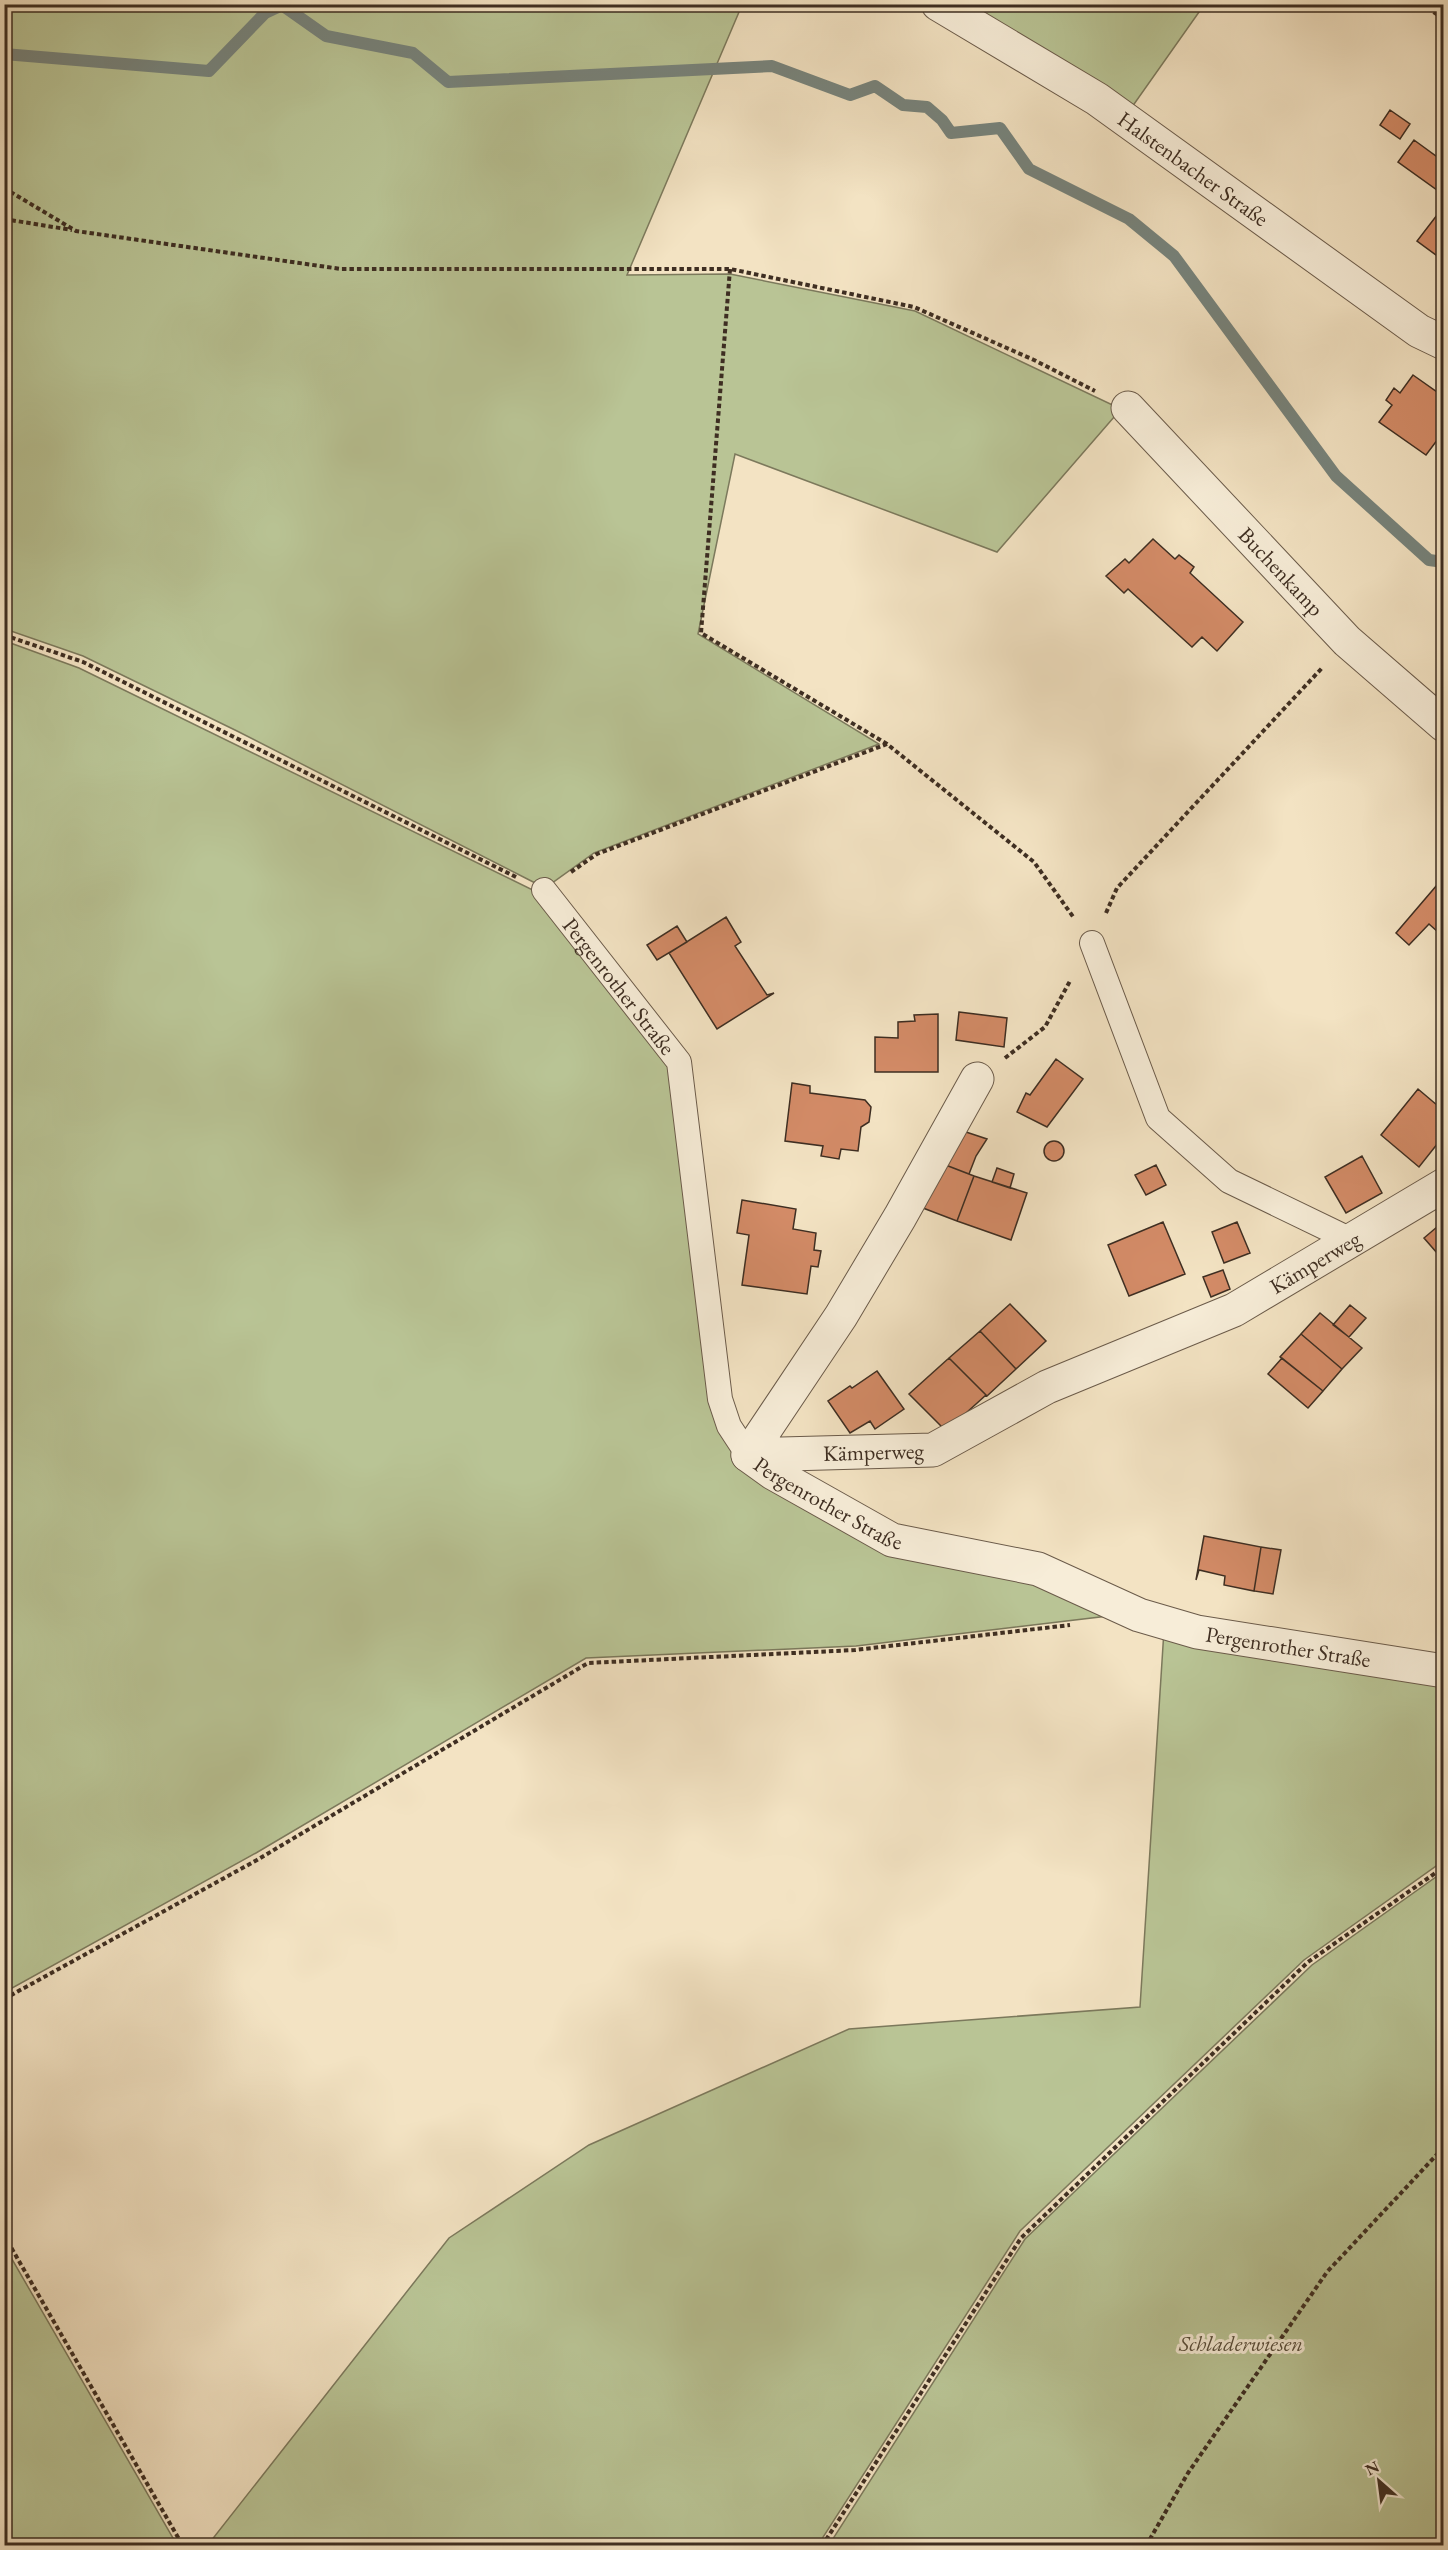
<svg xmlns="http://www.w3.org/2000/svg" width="1448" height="2550" viewBox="0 0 1448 2550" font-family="'EB Garamond',serif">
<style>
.green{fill:#b9c495;stroke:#7c795c;stroke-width:1.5}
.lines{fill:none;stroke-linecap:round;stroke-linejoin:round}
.stream{stroke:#77847d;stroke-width:12}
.building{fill:#d38b67;stroke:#3e2e22;stroke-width:1.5}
.lane-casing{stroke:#6b5b4a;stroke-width:26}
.street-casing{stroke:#6b5b4a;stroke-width:35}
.path{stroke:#3e2e22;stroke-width:4;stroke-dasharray:4.5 3;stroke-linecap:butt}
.lane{stroke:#f7edd8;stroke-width:24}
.street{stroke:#f7edd8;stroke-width:33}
.labels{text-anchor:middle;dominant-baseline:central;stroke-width:6;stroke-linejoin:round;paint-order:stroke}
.street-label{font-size:22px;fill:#3e2e22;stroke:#f7edd8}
.park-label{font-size:22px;font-style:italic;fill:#574c39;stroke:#f7edd8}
</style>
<rect width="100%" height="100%" fill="#f3e3c3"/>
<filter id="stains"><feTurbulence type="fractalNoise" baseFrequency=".00333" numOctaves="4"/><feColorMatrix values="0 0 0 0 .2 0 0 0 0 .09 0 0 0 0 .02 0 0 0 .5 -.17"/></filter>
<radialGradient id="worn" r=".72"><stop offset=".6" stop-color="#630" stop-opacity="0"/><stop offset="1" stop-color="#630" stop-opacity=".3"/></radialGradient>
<!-- green -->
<path class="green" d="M5,5H742L627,275L730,274L915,311L1121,409L997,552L735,454L698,634L879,744L594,853L545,888L237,731L83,656L5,629Z
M954,5H1204L1132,107Z
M5,641L79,668L541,894L673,1064L710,1358L766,1479L1035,1573L1125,1614L856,1646L586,1658L256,1853L5,1992Z
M1164,1630L1443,1677V1861L1304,1960L1020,2231L818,2545L207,2546L449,2238L589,2145L849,2029L1140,2007Z
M1443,1872V2545H829L1025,2239L1312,1965Z
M4,2247H5L177,2545H5Z"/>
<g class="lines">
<!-- stream -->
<path class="stream" d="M4,54L209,71L265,13L282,5L326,36L413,53L448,82L772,66L850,95L875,86L903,105L927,107L942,120L951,133L1000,128L1029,169L1129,219L1174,256L1336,476L1429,560L1444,562"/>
</g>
<!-- building -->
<path class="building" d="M1390,110L1410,124L1400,139L1380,125Z
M1414,140L1444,162V195L1398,162Z
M1444,206V266L1438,261L1440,258L1417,241Z
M1413,375L1444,397V431L1426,455L1379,422L1392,405L1386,400L1394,388L1400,393Z
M1153,539L1175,559L1179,555L1194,567L1190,573L1243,622L1217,651L1202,637L1192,647L1128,589L1124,593L1106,576L1125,559L1129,563Z
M1443,878L1444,906L1438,913L1444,917V925L1438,932L1429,924L1409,945L1396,933Z
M726,917L741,942L735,946L767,995L774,993L717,1029L669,953Z
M677,926L687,942L657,960L647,945Z
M959,1012L1007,1018L1004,1047L956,1040Z
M938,1014V1072H875V1037L898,1038V1022L915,1021L914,1015Z
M1056,1059L1083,1079L1047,1127L1017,1112L1026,1093L1030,1095Z
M792,1083L810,1086V1093L865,1100L871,1107L869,1122L861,1127L858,1151L841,1149L839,1159L821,1156L823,1146L785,1141Z
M1418,1089L1444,1111V1147L1438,1143L1419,1167L1381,1135Z
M966,1132L987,1139L976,1156L969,1174L943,1164Z
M1044 1151a10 10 0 1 1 20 0a10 10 0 1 1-20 0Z
M1362,1156L1382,1193L1346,1213L1325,1177Z
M943,1164L974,1176L957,1221L923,1208Z
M1156,1165L1166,1185L1146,1195L1135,1175Z
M997,1168L1014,1174L1010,1188L992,1182Z
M974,1176L1027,1193L1011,1240L957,1221Z
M742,1200L796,1209L793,1229L816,1233L814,1250L821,1251L818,1267L811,1266L807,1294L742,1285L749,1235L737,1233Z
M1444,1221V1261L1424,1238Z
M1163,1222L1185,1274L1129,1296L1108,1245Z
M1237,1222L1250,1253L1224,1263L1212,1232Z
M1223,1270L1230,1289L1211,1297L1203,1277Z
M1010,1304L1046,1341L1016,1369L980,1331Z
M1350,1305L1366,1318L1349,1337L1333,1325Z
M1320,1313L1362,1348L1342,1369L1301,1334Z
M980,1331L1016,1369L987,1396L949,1358Z
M1301,1334L1342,1369L1323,1391L1280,1357Z
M949,1358L986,1395L946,1431L909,1394Z
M1282,1358L1323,1391L1308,1408L1268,1374Z
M877,1371L904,1409L875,1429L870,1421L850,1433L828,1401L850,1386L852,1388Z
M1204,1536L1261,1547L1254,1591L1224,1585L1225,1576L1199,1570L1196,1580Z
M1261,1547L1281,1550L1273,1594L1254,1591Z"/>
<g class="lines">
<!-- lane casing -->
<g class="lane-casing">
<g id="lane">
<path id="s1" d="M544,890L679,1062L720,1399L729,1426L748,1455"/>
<path d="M1092,943L1158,1118L1229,1181L1351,1240"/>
</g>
</g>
<!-- street casing -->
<g class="street-casing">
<g id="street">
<path id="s2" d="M938,4L1097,99L1419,331L1444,343"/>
<path id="s3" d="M1128,408L1347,641L1444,725"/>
<path id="s4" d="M977,1079L900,1217L841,1316L748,1455L933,1450L1047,1387L1234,1310L1444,1185"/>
<path id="s5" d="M748,1455L773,1473L892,1540L1038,1569L1139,1615L1197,1632L1444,1671"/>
</g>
</g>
<!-- path -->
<path class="path" d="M1421,4L1444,19
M4,188L76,231L341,269H730L914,307L1034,360L1095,391
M4,219L72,230
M730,269L701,633L887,744L1034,862L1074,918
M4,635L83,662L516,877
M571,872L597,854L887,744
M1106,913L1117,888L1322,668
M1005,1058L1045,1027L1070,981
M4,1999L257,1860L588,1663L855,1650L1070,1625
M4,2235L183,2546
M822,2546L1021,2238L1308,1962L1444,1867
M1146,2546L1188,2473L1327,2272L1444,2147"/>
<!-- lane -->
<use href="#lane" class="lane"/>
<!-- street -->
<use href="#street" class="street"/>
</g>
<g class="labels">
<!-- street labels -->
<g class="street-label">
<text stroke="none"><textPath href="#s2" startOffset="304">Halstenbacher Straße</textPath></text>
<text stroke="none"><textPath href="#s3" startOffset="224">Buchenkamp</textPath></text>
<text stroke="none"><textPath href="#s1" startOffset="122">Pergenrother Straße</textPath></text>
<text stroke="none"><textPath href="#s4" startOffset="1052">Kämperweg</textPath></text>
<text stroke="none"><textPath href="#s4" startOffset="566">Kämperweg</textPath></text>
<text stroke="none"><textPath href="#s5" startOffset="94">Pergenrother Straße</textPath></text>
<text stroke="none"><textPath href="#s5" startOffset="580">Pergenrother Straße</textPath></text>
</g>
<!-- park labels -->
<g class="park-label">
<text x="1241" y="2343">Schladerwiesen</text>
</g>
</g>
<!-- margin -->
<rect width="1448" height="2550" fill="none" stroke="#f3e3c3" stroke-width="24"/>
<rect x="6" y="6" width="1436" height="2538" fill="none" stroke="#3e2e22" stroke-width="3"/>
<rect x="12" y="12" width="1424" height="2526" fill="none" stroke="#3e2e22" stroke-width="1.5"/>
<!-- north arrow -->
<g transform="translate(1379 2481) rotate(332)" stroke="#f7edd8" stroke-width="4.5" paint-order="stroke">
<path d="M0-4.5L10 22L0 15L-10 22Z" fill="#3e2e22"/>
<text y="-9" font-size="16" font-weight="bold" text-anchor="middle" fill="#3e2e22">N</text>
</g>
<rect width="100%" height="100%" filter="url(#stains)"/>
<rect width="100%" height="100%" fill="url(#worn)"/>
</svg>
